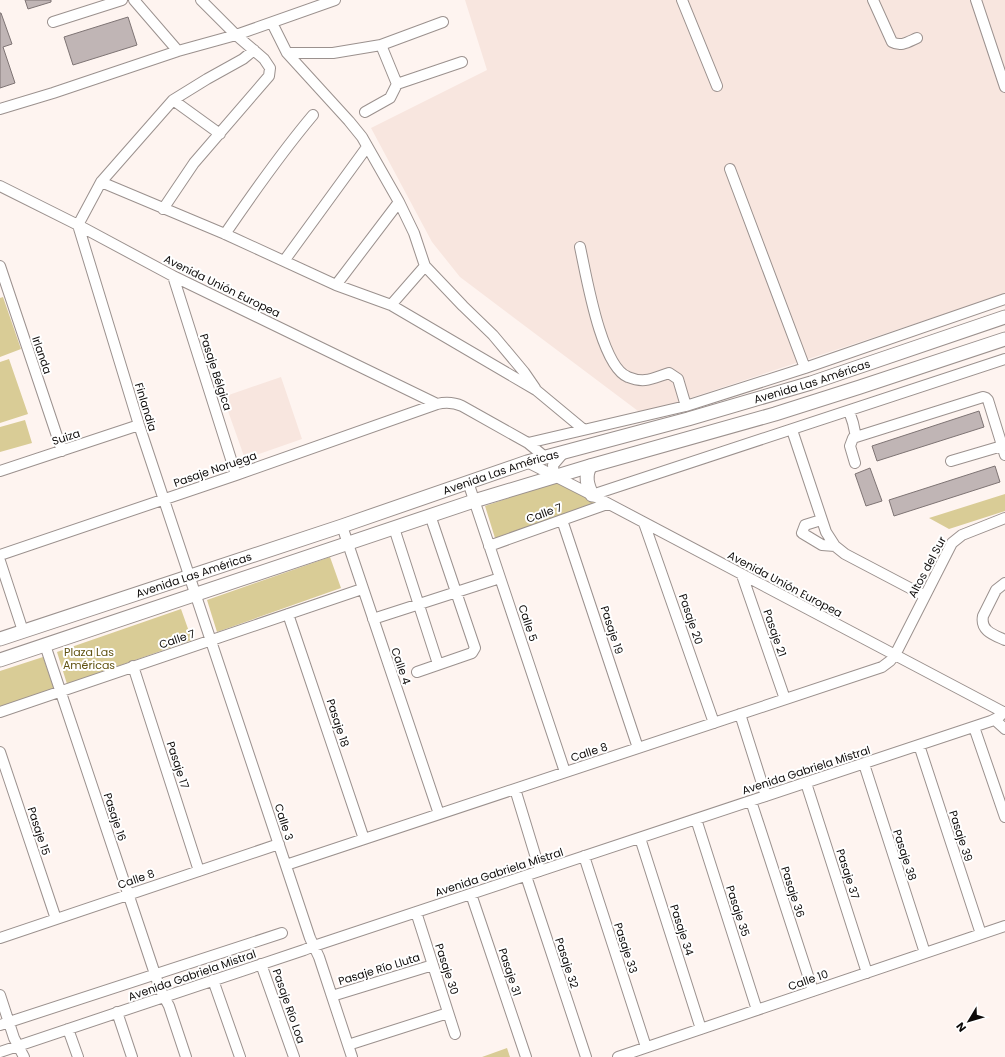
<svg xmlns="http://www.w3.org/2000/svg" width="1005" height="1057" viewBox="0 0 1005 1057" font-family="Poppins,sans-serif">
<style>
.built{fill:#f8e6df}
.green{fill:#d9cc96}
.building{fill:#c0b5b5;stroke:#7e7474}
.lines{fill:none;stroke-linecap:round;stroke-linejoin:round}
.minor-casing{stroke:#9b918e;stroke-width:12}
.major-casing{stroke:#9b918e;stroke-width:15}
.minor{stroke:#fff;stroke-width:10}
.major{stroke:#fff;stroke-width:13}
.labels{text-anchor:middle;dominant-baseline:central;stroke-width:4;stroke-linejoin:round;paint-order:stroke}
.street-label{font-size:11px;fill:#0e0b0a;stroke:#fff}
.park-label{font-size:11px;fill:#605211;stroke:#fff}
</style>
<rect width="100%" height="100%" fill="#fef4f0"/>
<!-- built -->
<path class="built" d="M465,0H1005V294L642,414L460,277L432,242L371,128L487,70Z
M281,377L302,439L245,459L223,397Z"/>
<!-- green -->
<path class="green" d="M3,297L21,349L0,357V298Z
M9,359L28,414L0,423V362Z
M25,420L32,443L0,452V427Z
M555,482L598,503L495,538L485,506Z
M1005,494V511L949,529L929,518Z
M330,557L341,588L217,632L207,600Z
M181,609L192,640L67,684L57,652Z
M43,657L54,689L0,709V671Z
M507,1048L510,1057H482Z"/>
<!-- building -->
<path class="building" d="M25,0H51V2L28,9Z
M0,13H1L12,44L3,47L15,83L0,88Z
M128,17L137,45L73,65L64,37Z
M979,411L984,427L877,461L872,446Z
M995,466L1000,482L894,516L889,500Z
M870,468L882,501L866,506L855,474Z"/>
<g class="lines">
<!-- minor casing -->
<g class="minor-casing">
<path id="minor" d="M134,0L178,51
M682,0L717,86
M873,0L892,42C901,47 908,42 917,38
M976,0L1005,87
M53,22L122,0
M272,23L287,53L349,121L362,137L399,202L414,233L425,266L463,306L493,335L524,372L535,388
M287,53H333L381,45L443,22
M397,84L462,62
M173,100L207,79L243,59L254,50
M0,109L53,93L178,51L236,35L335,0
M365,112L390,98L397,84L381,45
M730,169L805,368
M101,182L225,234L336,285L391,305L536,390L583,429
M0,186L78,225L173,276L437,404
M163,209L194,163L269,76L270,68L264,59L236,35L201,0
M78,225L139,425L310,938L319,957L352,1057
M78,225L101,182L173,100L220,134
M225,234C253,193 281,153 313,115
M580,247C586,274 601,367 628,377C645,384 653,378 669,373L678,379L686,406
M284,261L367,147
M0,266L62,451
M173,276L236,475
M336,285L399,202
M391,305L425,266
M849,411L853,423L856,437L983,397L986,398L988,400L1005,455
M792,430L826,532L835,546L845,554L925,596
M528,443L686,406L805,368L1005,299
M951,461L1002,446
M527,462L592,495L1005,713
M855,463L850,446L853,438L856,437
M0,471L139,425
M554,477L553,465L564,452
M468,482L565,772
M592,495L1005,359
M562,520L638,748
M821,520L805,525L802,533L822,545L835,546
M644,523L714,723
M342,526L439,814
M394,528L438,664
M489,546L607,504
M0,555L236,475L437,404C446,402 453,402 462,406L528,443L545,457
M0,561L23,631
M742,575L785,699
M1005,583L996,590L983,616C980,631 994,635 1005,640
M288,614L364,839
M373,619L500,578
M45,645L160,989L169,1006L186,1057
M133,666L199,871
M417,672L472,653L475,648L430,515
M0,712L362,589
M740,714L766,796
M995,720L1005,729
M974,727L1005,817
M919,745L981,934
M0,752L56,919
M864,764L925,953
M806,783L867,973
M515,789L540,871
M751,801L813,991
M696,819L757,1010
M640,838L701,1029
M584,856L646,1047
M286,865L882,667L890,661L895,655L952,543L962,535L1005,518
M526,876L586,1057
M471,894L526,1057
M416,912L455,1034
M0,938L279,844
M261,964L294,1057
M213,980L240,1057
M0,995L14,1038L24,1057
M332,996L433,965
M117,1012L132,1057
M0,1025L282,933
M68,1029L78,1057
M348,1045L448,1013
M0,1052L304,950L314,946L991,721L999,717L1004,712
M618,1057L1005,926"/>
</g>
<!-- major casing -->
<g class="major-casing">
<g id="major">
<path d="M590,466C585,477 587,484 592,495"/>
<path id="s1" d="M0,639L342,526L527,462L688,419L811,383L1005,317"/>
<path d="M0,660L474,501L590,466L775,414L860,387L1005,339"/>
</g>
</g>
<!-- minor -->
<use href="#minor" class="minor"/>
<!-- major -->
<use href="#major" class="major"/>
</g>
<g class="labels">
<!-- street labels -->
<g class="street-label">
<text transform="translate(222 286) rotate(26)">Avenida Unión Europea</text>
<text transform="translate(42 355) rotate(71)">Irlanda</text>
<text transform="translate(216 372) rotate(72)">Pasaje Bélgica</text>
<text stroke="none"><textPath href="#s1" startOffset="852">Avenida Las Américas</textPath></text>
<text transform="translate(146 407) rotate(73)">Finlandia</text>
<text transform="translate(66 437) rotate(-18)">Suiza</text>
<text transform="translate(215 469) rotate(-19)">Pasaje Noruega</text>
<text stroke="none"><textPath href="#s1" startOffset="528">Avenida Las Américas</textPath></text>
<text transform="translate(544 513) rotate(-20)">Calle 7</text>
<text transform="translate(927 567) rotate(-62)">Altos del Sur</text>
<text stroke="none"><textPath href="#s1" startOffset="204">Avenida Las Américas</textPath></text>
<text transform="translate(785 584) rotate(28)">Avenida Unión Europea</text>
<text transform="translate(691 619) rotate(71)">Pasaje 20</text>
<text transform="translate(528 623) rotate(72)">Calle 5</text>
<text transform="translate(612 630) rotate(72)">Pasaje 19</text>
<text transform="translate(775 633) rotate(71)">Pasaje 21</text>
<text transform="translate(177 639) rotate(-19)">Calle 7</text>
<text transform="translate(401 666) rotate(71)">Calle 4</text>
<text transform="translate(338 723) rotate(72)">Pasaje 18</text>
<text transform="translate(589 752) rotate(-18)">Calle 8</text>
<text transform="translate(178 765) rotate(72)">Pasaje 17</text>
<text transform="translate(806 770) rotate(-18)">Avenida Gabriela Mistral</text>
<text transform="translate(115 817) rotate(72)">Pasaje 16</text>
<text transform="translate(284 822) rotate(72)">Calle 3</text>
<text transform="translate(39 831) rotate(72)">Pasaje 15</text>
<text transform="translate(961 836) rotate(72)">Pasaje 39</text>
<text transform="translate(905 855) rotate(72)">Pasaje 38</text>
<text transform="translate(499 872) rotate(-18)">Avenida Gabriela Mistral</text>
<text transform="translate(848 874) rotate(72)">Pasaje 37</text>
<text transform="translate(136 879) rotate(-19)">Calle 8</text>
<text transform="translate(793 892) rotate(72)">Pasaje 36</text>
<text transform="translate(738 911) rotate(72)">Pasaje 35</text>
<text transform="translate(682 930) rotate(72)">Pasaje 34</text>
<text transform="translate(626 948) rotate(72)">Pasaje 33</text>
<text transform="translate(567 963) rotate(72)">Pasaje 32</text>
<text transform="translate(379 969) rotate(-17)">Pasaje Río Lluta</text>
<text transform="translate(447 969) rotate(72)">Pasaje 30</text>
<text transform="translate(510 972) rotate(72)">Pasaje 31</text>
<text transform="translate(192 975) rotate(-19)">Avenida Gabriela Mistral</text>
<text transform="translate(808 980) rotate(-19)">Calle 10</text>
<text transform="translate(289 1006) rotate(71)">Pasaje Río Loa</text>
</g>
<!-- park labels -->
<g class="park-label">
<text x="89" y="652">Plaza Las<tspan x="89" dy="13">Américas</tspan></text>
</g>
</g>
<!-- north arrow -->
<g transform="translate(969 1021) rotate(232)" stroke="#ffffff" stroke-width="3" paint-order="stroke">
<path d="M0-3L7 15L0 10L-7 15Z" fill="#0e0b0a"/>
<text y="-6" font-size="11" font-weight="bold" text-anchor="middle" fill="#0e0b0a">N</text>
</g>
</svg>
